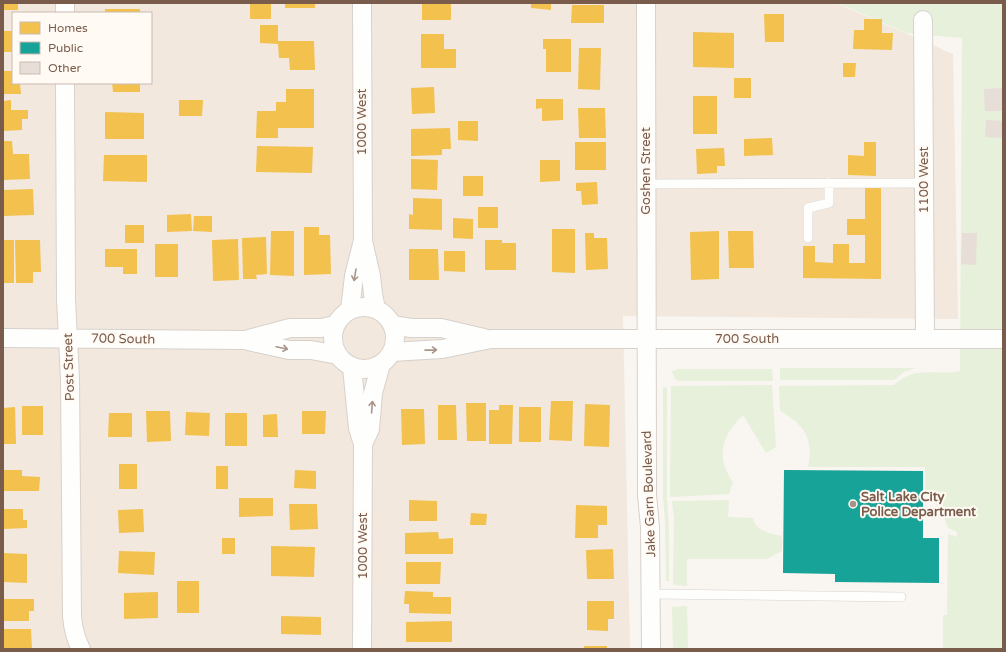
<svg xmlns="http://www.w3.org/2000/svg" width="1006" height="652" viewBox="0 0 1006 652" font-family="'Varela Round',sans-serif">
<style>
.residential{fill:#f2e8de;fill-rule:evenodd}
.green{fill:#e7f0db}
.homes{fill:#f2c14e}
.public{fill:#17a398}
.building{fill:#e6ded7}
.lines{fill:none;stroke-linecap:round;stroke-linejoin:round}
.lane-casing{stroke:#d7d1cb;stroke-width:10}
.street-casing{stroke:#d7d1cb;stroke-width:20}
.lane{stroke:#fefefd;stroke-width:9}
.street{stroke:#fefefd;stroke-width:18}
.oneway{stroke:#a8958b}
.poi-dot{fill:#a69286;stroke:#fffaf3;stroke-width:1.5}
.labels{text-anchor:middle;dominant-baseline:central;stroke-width:4;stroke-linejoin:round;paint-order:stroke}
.street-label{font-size:13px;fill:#7a5c4d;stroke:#fffaf3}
.poi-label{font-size:13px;font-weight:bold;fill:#7a5c4d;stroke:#fffaf3;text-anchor:start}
</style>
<rect width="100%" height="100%" fill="#f9f5f0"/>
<!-- residential -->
<path class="residential" d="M3,3H836L953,54L958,319L623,316L630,649H3ZM13,13H151V83H13Z"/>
<!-- green -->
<path class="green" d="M838,3H1003V649H943V615H947L948,534L957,537V532L948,528L942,512L925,490V467H808C814,439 804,424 780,411L779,386L894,385C898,382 902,378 907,376C923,369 942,375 960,371L962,38L906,33Z
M780,368H916L904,372L894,380H780Z
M679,369H772L773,381H679L675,379L672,371Z
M772,385L776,447L766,453L743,415C722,435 715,457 733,482L729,494L670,497L671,386Z
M663,387L667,388V499L669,530V581H666L665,522L663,496Z
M729,500L728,517L753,518C755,531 771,534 782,536V551L767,559H687V586L675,585L673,584L674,519L672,501Z
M687,606L688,649H673L672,607Z"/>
<!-- homes -->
<path class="homes" d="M3,3H18V10H3Z
M250,3H271V19H250Z
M285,3H315V8H285Z
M422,3H451V20H422Z
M531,3H551V10L531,8Z
M572,5H604V23H571Z
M105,9H140V13H105Z
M764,14H784V42H765Z
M864,19H882V33H893L892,50L853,49L854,30H864Z
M260,25H278V41H314L315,70H290L289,58H279L278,44L260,43Z
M3,31H13V52H3Z
M693,32L734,33V68L693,67Z
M421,34H444V49H456V68H421Z
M543,39H571V72H546V49H543Z
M579,48H601L600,90L578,89Z
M843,63H856L855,77H843Z
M3,71H13V83H20L21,94H3Z
M734,78H751V98H734Z
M112,83H140V92H113Z
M434,87L435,113L412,114L411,88Z
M286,89H314V128H278V138H256L257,111H276V102H286Z
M693,96H717V134H693Z
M536,99H563V120L542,121V108L536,109Z
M11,100V110H28V119H22V130L3,131V101Z
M179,100H203L202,116H179Z
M578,108H605L606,138H579Z
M105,112L144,113V139H105Z
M458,121H478V141L458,140Z
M450,128L451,149H442V155L411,156V129Z
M772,138L773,155L744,156V139Z
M3,141H12L13,154H29L30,179L3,180Z
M575,142H606V170H575Z
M864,142H876V176L848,175V155L864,156Z
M257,146L313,147L312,173L256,172Z
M724,148L725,166H717V173L697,174L696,149Z
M104,155H147V182L103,181Z
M411,159L438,160L437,190L411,189Z
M540,160H560V181L540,182Z
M463,176H483V196H463Z
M597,182L598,204L582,205L581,191H576V183Z
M865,188H881V279L803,278V246H815V262L833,263V244H849V263H865V235H847V219H865Z
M33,189L34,215L3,216V190Z
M413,198L442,199V230L409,229V214L413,215Z
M478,207H498V228H478Z
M191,214L192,231L167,232V215Z
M194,216H212V232L193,231Z
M453,218L473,219V239L453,238Z
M125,225H144V243H125Z
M304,227H319V235H330L331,274L304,275Z
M552,229H575V273L552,272Z
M271,231H294V276L270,275Z
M719,231V279L691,280L690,232Z
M728,231H753L754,268H729Z
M585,233H594V238H607L608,269L586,270Z
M266,237L267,274L256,275L257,279H243L242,238Z
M238,239L239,280L213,281L212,240Z
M3,240H14V283H3Z
M15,240H40L41,272H33V283H16Z
M485,240H502V243H516V270H485Z
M155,244H178V277H155Z
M105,249H137V274H123V267H105Z
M409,249H438L439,280H409Z
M444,251H465V272L444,271Z
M551,401H573L572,441L549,440Z
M466,403H486V441H467Z
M585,404L610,405L609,447L584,446Z
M438,405H456L457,440H438Z
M499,405H513L512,444H489V410H499Z
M22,406H43V435H22Z
M15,407L16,444H3V408Z
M519,407H541V442H519Z
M401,409H424L425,444L402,445Z
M146,411H170L171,441L147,442Z
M302,411H326L325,434H302Z
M186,412L210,413L209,436L185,435Z
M109,413H132V437H108Z
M225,413H247V446H225Z
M277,414L278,437H263V415Z
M119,464H137V489H119Z
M216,466H228V489H216Z
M3,470H22V476L40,477L39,491H3Z
M295,470L316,471V489L294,488Z
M239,498H273V516L239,517Z
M409,500L437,501V521H409Z
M289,504H317L318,529L290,530Z
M576,505L607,506V525H598V538H575Z
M3,509H23V520H27V528L3,529Z
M143,509L144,532L119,533L118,510Z
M471,513L487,514L486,525H470Z
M438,532L439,539L453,538V554H405V533Z
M222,538H235V554H222Z
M271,546L315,547L314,577L271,576Z
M613,549L614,579H587L586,550Z
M119,551L155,552L154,575L118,573Z
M3,553L27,554V583L3,582Z
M406,562H441L440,584H406Z
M177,581H199V613H177Z
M405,591L433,592V597H451V614L409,613V604H404Z
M158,592V618L124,619V593Z
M3,599H34V611H29V621H4Z
M587,601H614V619H608V631L587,630Z
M281,616L321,617V635L281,634Z
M452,621V642H406V622Z
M3,629H31L32,649H4Z
M584,646H607V649H584Z"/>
<!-- public -->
<path class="public" d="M784,470L923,471V538H939V583L835,582V574L783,573Z"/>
<!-- building -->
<path class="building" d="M1003,88V111H985L984,89Z
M986,120L1003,121V138L985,137Z
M962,233H977L976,265L961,264Z"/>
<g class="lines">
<!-- lane casing -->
<g class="lane-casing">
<path id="lane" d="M646,184L924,183
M808,238V208L829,203V183
M651,594L901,597"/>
</g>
<!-- street casing -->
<g class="street-casing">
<path id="street" d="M65,3V13
M362,3L363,241L371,276L373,294L376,309
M646,3L647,474V495L650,527L651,649
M923,20L925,339
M65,83L66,299L70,379L72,616C73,628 75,638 81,649
M333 338a31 31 0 1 1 62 0a31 31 0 1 1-62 0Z
M350,310L354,276L362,244
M392,325L411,328H441L484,338
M3,338L244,340L289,350H311L338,355
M249,339L290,328H321L335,325
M392,352L442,349L491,339H1003
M352,367L358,428L363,444L362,649
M363,444L370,429L373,393L381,364"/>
</g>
<!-- lane -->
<use href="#lane" class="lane"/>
<!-- street -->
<use href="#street" class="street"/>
</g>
<!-- one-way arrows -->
<defs><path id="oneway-shaft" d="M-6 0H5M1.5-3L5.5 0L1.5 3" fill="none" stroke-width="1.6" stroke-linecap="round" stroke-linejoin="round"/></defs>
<g class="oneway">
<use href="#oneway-shaft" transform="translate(355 275) rotate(100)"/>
<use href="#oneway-shaft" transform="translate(282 348) rotate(12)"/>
<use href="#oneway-shaft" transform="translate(431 350) rotate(-1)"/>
<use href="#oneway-shaft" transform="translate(372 407) rotate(-86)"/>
</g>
<!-- markers -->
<circle class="poi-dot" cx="853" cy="504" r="4"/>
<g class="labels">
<!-- street labels -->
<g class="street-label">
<text transform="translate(362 122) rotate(-90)">1000 West</text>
<text transform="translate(646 171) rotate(-90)">Goshen Street</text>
<text transform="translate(924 180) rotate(-90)">1100 West</text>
<text transform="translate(123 339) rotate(1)">700 South</text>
<text x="747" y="339">700 South</text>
<text transform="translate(69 367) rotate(-92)">Post Street</text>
<text transform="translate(649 494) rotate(-92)">Jake Garn Boulevard</text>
<text transform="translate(363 546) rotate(-90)">1000 West</text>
</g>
<!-- poi labels -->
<g class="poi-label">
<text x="861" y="497">Salt Lake City<tspan x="861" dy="15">Police Department</tspan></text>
</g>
</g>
<!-- border -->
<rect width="1006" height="652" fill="none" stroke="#7a5c4d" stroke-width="8"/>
<!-- legend -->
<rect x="12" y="12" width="140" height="72" fill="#fffaf3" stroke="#cabbb1"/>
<rect x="20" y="22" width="20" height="12" fill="#f2c14e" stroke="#cabbb1"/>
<text x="48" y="32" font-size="12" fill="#7a5c4d">Homes</text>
<rect x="20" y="42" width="20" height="12" fill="#17a398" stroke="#cabbb1"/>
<text x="48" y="52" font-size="12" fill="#7a5c4d">Public</text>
<rect x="20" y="62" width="20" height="12" fill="#e6ded7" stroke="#cabbb1"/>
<text x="48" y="72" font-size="12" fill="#7a5c4d">Other</text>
</svg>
